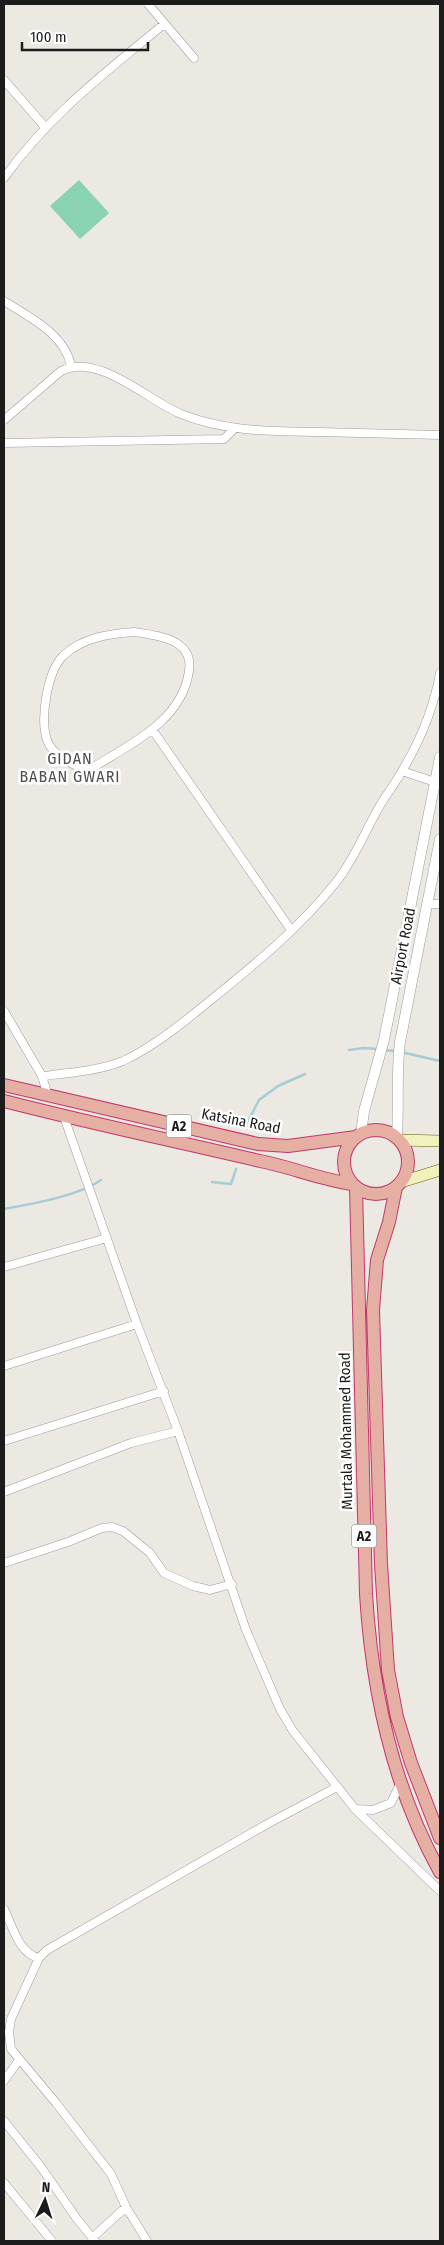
<svg xmlns="http://www.w3.org/2000/svg" width="444" height="2245" viewBox="0 0 444 2245" font-family="'Fira Sans Condensed',sans-serif">
<style>
.pitch{fill:#89d2b2}
.lines{fill:none;stroke-linecap:round;stroke-linejoin:round}
.stream{stroke:#a8ccd5;stroke-width:2.5}
.minor-casing{stroke:#9d9d9d;stroke-width:9}
.tertiary-casing{stroke:#9d9d9d;stroke-width:11}
.secondary-casing{stroke:#5f6411;stroke-width:12}
.trunk-casing{stroke:#c1386d;stroke-width:14}
.minor{stroke:#fff;stroke-width:8}
.tertiary{stroke:#fff;stroke-width:10}
.secondary{stroke:#f1f1bb;stroke-width:11}
.trunk{stroke:#e6afa3;stroke-width:12}
.labels{text-anchor:middle;dominant-baseline:central;stroke-width:5;stroke-linejoin:round;paint-order:stroke}
.shield{fill:#fff;stroke:#606060;stroke-width:1}
.shield-label{font-size:14px;font-weight:bold;fill:#1c1c1c}
.street-label{font-size:15px;fill:#1c1c1c;stroke:#fff}
.neighbourhood-label{font-size:16px;letter-spacing:1px;fill:#4f4f4f;stroke:#fff}
</style>
<rect width="100%" height="100%" fill="#ece8e2"/>
<!-- pitch -->
<path class="pitch" d="M79,180L109,213L80,239L50,206Z"/>
<g class="lines">
<!-- stream -->
<path class="stream" d="M349,1050L364,1048L378,1049
M383,1050L395,1051
M401,1052L440,1061
M245,1127L259,1100L278,1086L305,1074
M212,1182L231,1184L236,1169
M4,1209C32,1204 78,1196 101,1180"/>
<!-- minor casing -->
<g class="minor-casing">
<path id="minor" d="M148,4L194,58
M4,80L45,127
M4,178C50,114 104,74 164,24
M4,301C29,317 65,334 71,366
M4,420L61,371C98,352 147,400 181,414C226,432 271,431 319,432C359,433 400,434 440,435
M4,443L224,439L234,429
M134,632C157,635 194,639 189,671C182,722 128,745 89,770C75,767 51,754 47,740C40,719 47,672 63,656C83,637 109,634 134,632Z
M152,729L291,930
M402,771L435,782
M427,904H440
M4,1011L42,1076L48,1096
M42,1076C69,1073 98,1071 123,1061C152,1048 183,1023 207,1003C253,966 300,928 337,881C354,859 364,834 378,809C385,796 395,784 402,771C420,741 434,707 440,673
M64,1117L137,1324L178,1431L246,1630L280,1709L293,1731L355,1809L440,1891
M4,1267L107,1238
M4,1366L137,1324
M4,1441L164,1391
M4,1492L131,1443L178,1431
M4,1563L68,1542L102,1528L112,1527L123,1531L150,1553L164,1573L193,1586L210,1590L232,1584
M355,1809L373,1810L391,1803L400,1784
M4,1909C12,1925 19,1954 39,1958
M4,2081L19,2060
M4,2121L41,2167L77,2219L95,2241
M4,2183L52,2241
M92,2238L126,2207
M147,2241L126,2207L111,2174L56,2103L11,2049L9,2032L11,2019L39,1958L47,1950L269,1823L337,1787"/>
</g>
<!-- tertiary casing -->
<g class="tertiary-casing">
<path id="tertiary" d="M361,1134L364,1111L384,1040L440,757
M397,1137C399,1105 396,1074 400,1042L440,839"/>
</g>
<!-- secondary casing -->
<g class="secondary-casing">
<path id="secondary" d="M399,1140L440,1141
M401,1182L440,1170"/>
</g>
<!-- trunk casing -->
<g class="trunk-casing">
<path id="trunk" d="M4,1085L258,1144L288,1146L356,1137
M4,1101C89,1123 175,1141 260,1161C291,1167 321,1180 352,1184
M344 1162a32 32 0 1 1 64 0a32 32 0 1 1-64 0Z
M356,1187L366,1594C372,1691 392,1786 440,1872
M396,1187L389,1222L377,1260L373,1310L381,1564L388,1670L397,1717L411,1763L440,1838"/>
</g>
<!-- minor -->
<use href="#minor" class="minor"/>
<!-- tertiary -->
<use href="#tertiary" class="tertiary"/>
<!-- secondary -->
<use href="#secondary" class="secondary"/>
<!-- trunk -->
<use href="#trunk" class="trunk"/>
</g>
<g class="labels">
<!-- shield labels -->
<g class="shield">
<rect x="166.5" y="1114.5" width="25" height="23" rx="4"/>
<rect x="351.5" y="1524.5" width="25" height="23" rx="4"/>
</g>
<g class="shield-label">
<text x="179" y="1126">A2</text>
<text x="364" y="1536">A2</text>
</g>
<!-- street labels -->
<g class="street-label">
<text transform="translate(403 946) rotate(-79)">Airport Road</text>
<text transform="translate(241 1121) rotate(11)">Katsina Road</text>
<text transform="translate(346 1431) rotate(-91)">Murtala Mohammed Road</text>
</g>
<!-- neighbourhood labels -->
<g class="neighbourhood-label">
<text x="70" y="758">GIDAN<tspan x="70" dy="18">BABAN GWARI</tspan></text>
</g>
</g>
<!-- border -->
<rect width="444" height="2245" fill="none" stroke="#1c1c1c" stroke-width="10"/>
<!-- north arrow -->
<g transform="translate(45 2200) rotate(4)" stroke="#ffffff" stroke-width="4" paint-order="stroke">
<path d="M0-4L9 19L0 12L-9 19Z" fill="#1c1c1c"/>
<text y="-8" font-size="14" font-weight="bold" text-anchor="middle" fill="#1c1c1c">N</text>
</g>
<!-- scale -->
<path d="M22 42v8h126v-8" fill="none" stroke="#1c1c1c" stroke-width="2.5"/>
<text x="30" y="42" font-size="15" fill="#1c1c1c" stroke="#ffffff" stroke-width="4" paint-order="stroke">100 m</text>
</svg>
